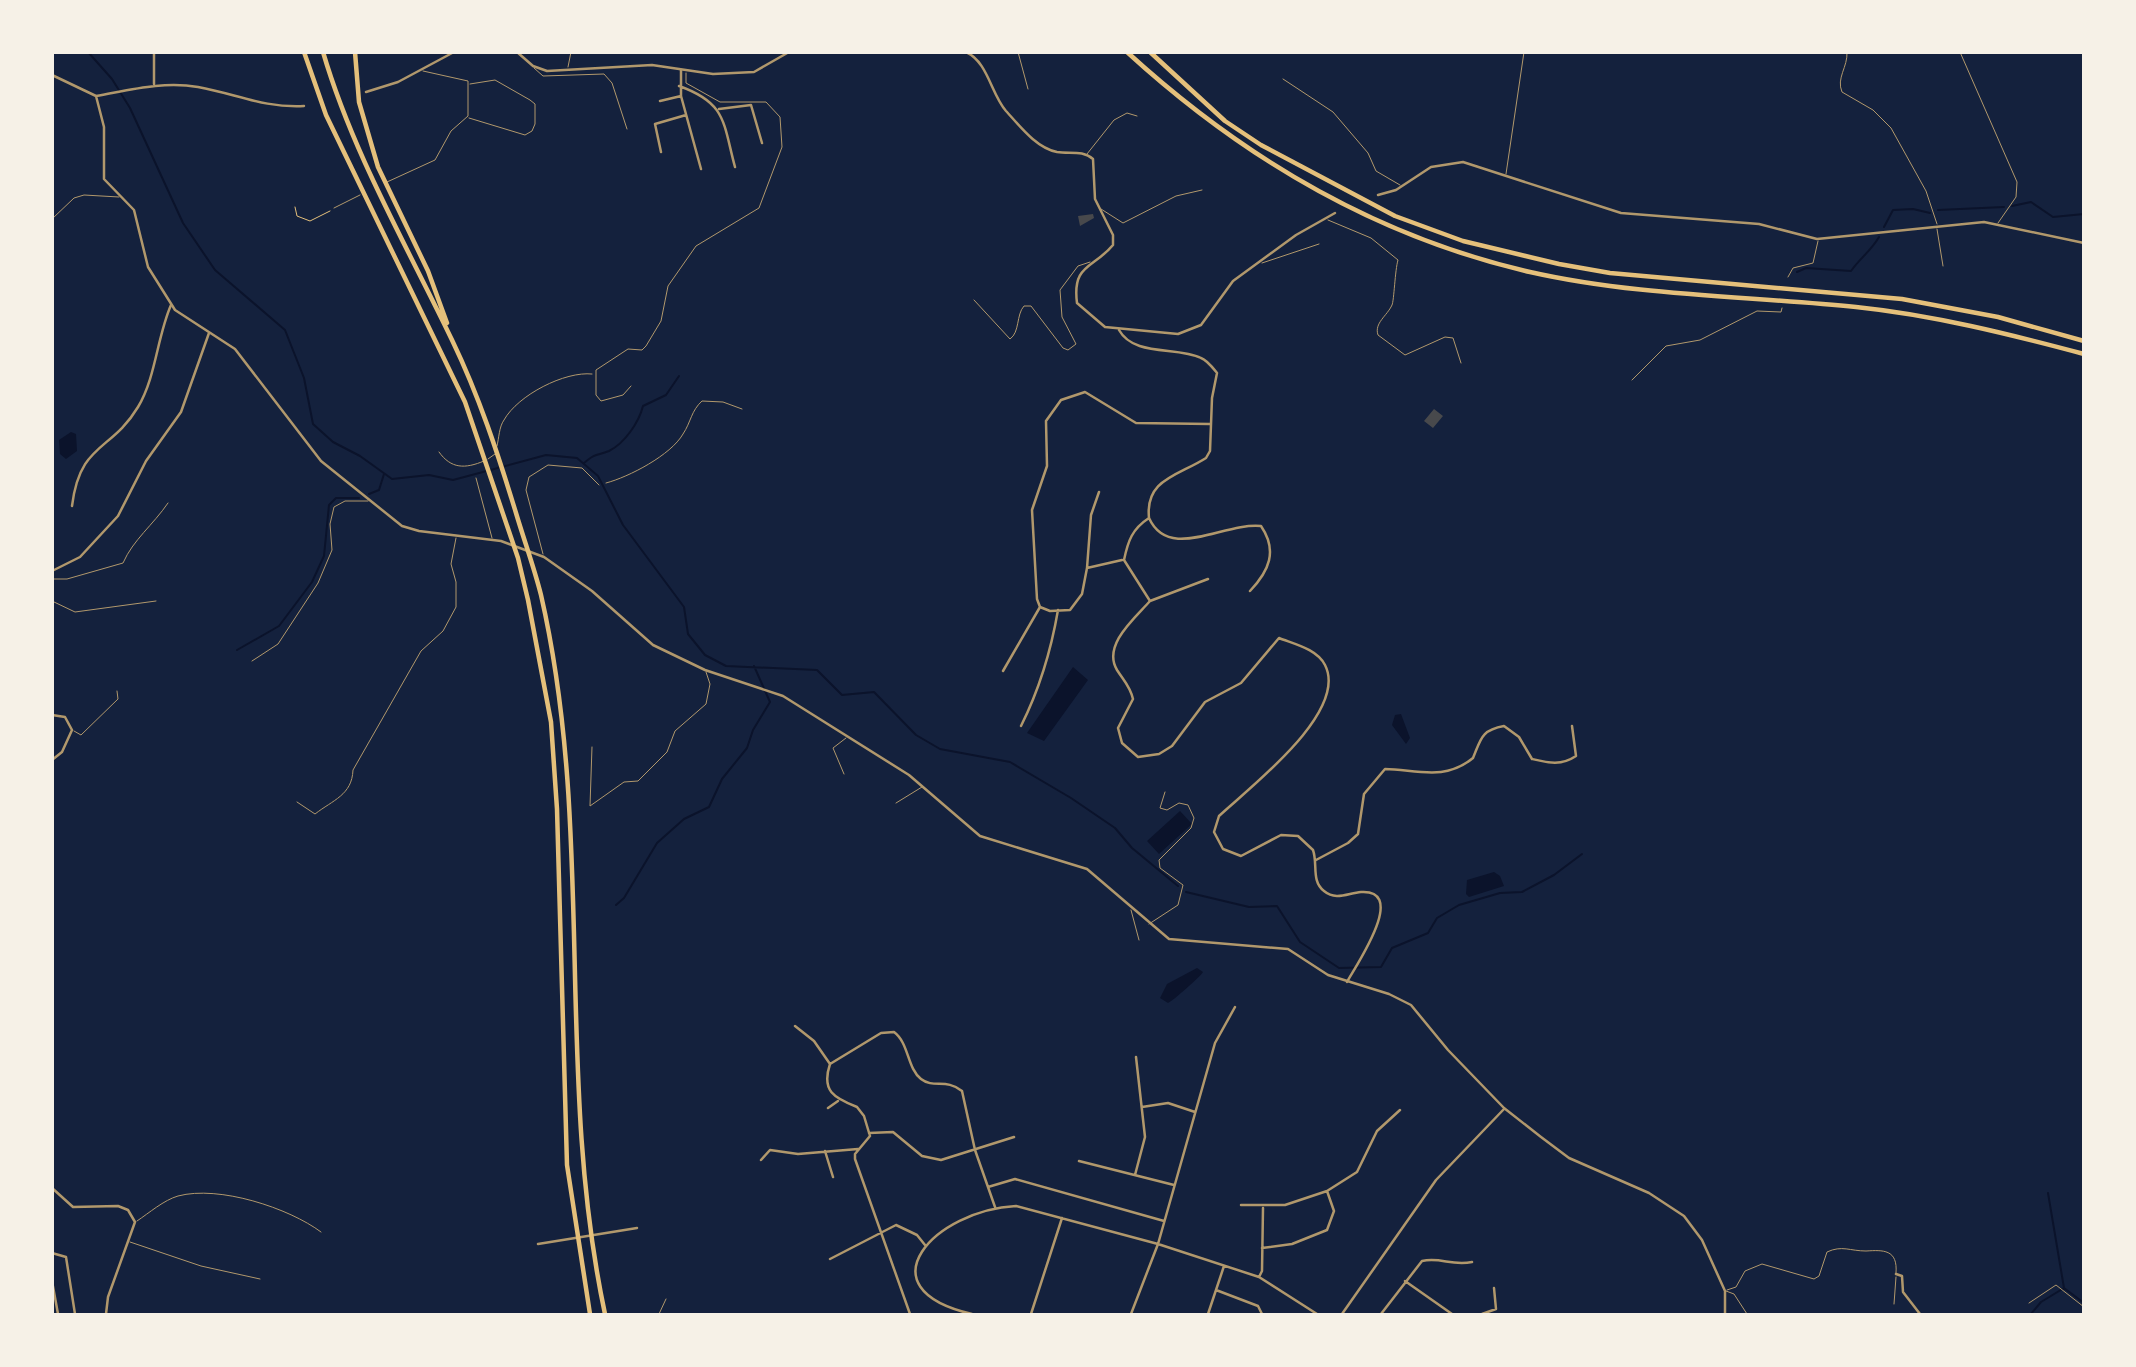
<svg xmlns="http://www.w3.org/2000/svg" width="2136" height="1367" viewBox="0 0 2136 1367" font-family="'Public Sans',sans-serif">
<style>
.water{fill:#0b132b}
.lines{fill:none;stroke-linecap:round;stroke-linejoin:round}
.stream{stroke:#0b132b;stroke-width:2}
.building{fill:#48494c}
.path{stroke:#e5c07b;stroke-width:1}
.service{stroke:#b1986c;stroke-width:1}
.minor{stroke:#b1986c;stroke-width:2.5}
.tertiary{stroke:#b1986c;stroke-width:2.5}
.motorway{stroke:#e5c07b;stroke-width:4.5}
</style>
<rect width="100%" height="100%" fill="#14213d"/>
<!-- water -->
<path class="water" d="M71,432L76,434L77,451L66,459L60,454L59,440Z
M1073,667L1088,680L1044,741L1027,733Z
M1401,714L1410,738L1406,744L1392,725L1395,715Z
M1180,811L1192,824L1159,854L1147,841Z
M1494,872L1500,876L1504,886L1469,897L1466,894L1467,880Z
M1197,968L1203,972C1201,976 1173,1001 1168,1003L1160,998L1167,984Z"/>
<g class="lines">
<!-- stream -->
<path class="stream" d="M88,52L112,79L130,108L183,223L215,270L285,330L304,378L313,424L333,442L360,456L392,479L429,475L453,480L546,455L577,458L598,476L623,525L684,607L688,634L705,655L726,666L817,670L842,695L874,692L916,735L940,749L1010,762L1071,798L1115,828L1132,848L1178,886
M2012,206L2031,202L2053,217L2084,214
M1938,210L2004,207
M1884,227L1893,210L1913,209L1930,213
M1797,272L1806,268L1851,271C1860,258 1871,251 1879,237
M584,463C597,452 597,456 609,451C625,443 639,422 643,406L666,395L679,376
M369,494L379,490L384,474
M237,650L279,626L312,582L324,556L329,505L336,498H359
M1186,892L1249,907L1277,906L1300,942L1339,968L1381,967L1392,948L1428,933L1437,918L1459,905L1500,893L1522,892L1554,875L1582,854
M616,905L624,898L657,843L684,819L709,807L722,779L747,748L753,730L770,702L754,666
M2048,1193L2064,1288L2084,1303
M2031,1314L2041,1302L2064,1288"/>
</g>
<!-- building -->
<path class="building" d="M1093,214L1094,218L1080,226L1078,216Z
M1434,409L1443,416L1433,428L1424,421Z"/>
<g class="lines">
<!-- path -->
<path class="path" d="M295,207L297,216L310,221L330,211"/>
<!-- service -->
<path class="service" d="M1018,52L1028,89
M1847,52C1848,67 1836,78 1842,92L1873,110L1891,128L1926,191L1937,224
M1960,52L2017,182L2016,197L1998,223
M568,67L571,52
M534,68L543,76L604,74L612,83L627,129
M1283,79L1333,112L1368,153L1376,171L1400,185
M469,118L525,135L532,131L535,124V104L530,100L495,80L470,84
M1087,154L1114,120L1127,113L1137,116
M1506,174L1524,52
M387,182L435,160L451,131L468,116V81L423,71
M334,208L360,195
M1101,209L1123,223L1176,196L1202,190
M52,219L74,198L84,195L119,197
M1328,220L1371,238L1398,260C1395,270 1394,301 1392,305C1387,316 1374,323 1378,335L1405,355L1445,337L1453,338L1461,363
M1937,229L1943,266
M1262,263L1319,244
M1788,277L1793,268L1813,263L1818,241
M974,300L1010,339C1020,332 1016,315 1024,306H1031L1063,348L1068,350L1076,344L1062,317L1060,290L1078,266L1090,262
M1632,380L1666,346L1700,340L1757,311L1781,312L1782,308
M631,386L623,395L601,401L596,395V370L628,349L642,350L646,346L661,321L668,286L696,246L759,208L782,147L780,117L766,102H720L686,83V73
M497,446C499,438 499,427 504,420C518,395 565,371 592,374
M439,452C451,469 465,469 484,461
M488,459L495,454
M476,478L492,538
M606,483C629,477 671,455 683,434C691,422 691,411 702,401L723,402L742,409
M543,554L526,490L529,477L548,465L582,468L599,485
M52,579H67L123,563C133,540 153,525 168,503
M52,601L75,612L156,601
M252,661L278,644L318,583L332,550L330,524L334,507L345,501H368
M74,731L81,735L118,699L117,691
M592,747L590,806L624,782L638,781L667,752L675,731L706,704L710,684L706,672
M844,774L833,748L846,738
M297,802L315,814C333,800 352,795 353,770L421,651L443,631L456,607V582L451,564L456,538
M896,803L922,787
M1131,910L1139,940
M1149,924L1178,905L1183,885L1160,868L1159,860L1191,828L1194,818L1188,805L1179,803L1167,810L1160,808L1165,792
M137,1221C149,1213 164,1200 178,1196C219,1185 289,1208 321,1232
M130,1242L201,1266L260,1279
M1727,1290L1736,1287L1745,1271L1762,1264L1814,1279L1819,1276L1827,1252C1842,1245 1850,1251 1866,1251C1883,1250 1898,1249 1896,1273
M1726,1291L1734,1294L1747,1314
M2029,1303L2056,1285L2084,1307
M1894,1304L1896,1277
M659,1314L666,1299"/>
<!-- minor -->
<path class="minor" d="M681,70V96L701,169
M679,86C727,103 723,123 735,167
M660,101L681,96
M719,109L751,105L762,143
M661,152L655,124L686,115
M1119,330C1134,357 1177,346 1201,358C1207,360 1213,368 1217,373L1212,398L1210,451L1206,458C1178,476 1145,479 1149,518C1132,529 1128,541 1124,560L1150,601C1135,618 1102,645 1117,670C1124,681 1130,686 1133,699L1118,728L1122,743L1138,757L1159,754L1172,746L1205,702L1241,683L1279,638C1294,644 1317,649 1325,665C1349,712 1249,788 1219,816L1214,832L1223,849L1241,856L1281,835L1298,836L1313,850C1318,864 1311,881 1324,891C1336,901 1348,893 1361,892C1409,889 1355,967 1347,982
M72,506C80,442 111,452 138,407C156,377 157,337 171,305
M1149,518C1169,562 1224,522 1261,526C1278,551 1269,571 1250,591
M1122,560L1087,568L1082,594L1070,610L1050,611L1040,607L1037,599L1032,510L1047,466L1046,421L1061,400L1085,392L1136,423L1210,424
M1087,568L1091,515L1099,492
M52,571L80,557L118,516L146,461L181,412L209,333
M1150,601L1208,579
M1003,671L1040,607
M52,715L65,717L72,730L62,752L52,760
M1021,726C1040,688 1051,651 1058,610
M1316,860L1348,843L1358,834L1364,794L1385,769C1418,770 1445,781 1473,758C1481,739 1481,730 1504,726L1519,737L1532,759C1549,763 1561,766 1576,756L1572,726
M795,1026L814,1041L830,1064
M1142,1107L1168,1103L1195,1112
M828,1108L838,1101
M869,1133L893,1132L922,1156L941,1160L1014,1137
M825,1151L833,1177
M761,1160L770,1150L798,1154L858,1149
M1079,1161L1174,1185
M1135,1175L1145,1137L1136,1057
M988,1187L1015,1179L1164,1221
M52,1188L73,1207L118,1206L128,1210L135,1222L108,1297L106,1314
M1241,1205H1285L1327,1191L1357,1172L1377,1131L1400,1110
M538,1244L637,1228
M1262,1248L1292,1244L1327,1230L1334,1211L1327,1191
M52,1253L66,1257L75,1314
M830,1259L896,1225L917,1235L925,1245
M1896,1274L1902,1276L1903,1292L1920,1314
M1259,1277L1262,1271L1263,1208
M52,1281L58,1314
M1405,1281L1452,1314
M1216,1290L1258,1306L1262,1314
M910,1314L855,1159V1154L870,1136L864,1116L857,1107C834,1098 821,1091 830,1064L881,1033L894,1032C909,1043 907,1068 921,1079C934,1089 946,1078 962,1091L975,1150L995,1207
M972,1314C860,1288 936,1210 1016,1206L1158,1244L1259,1277L1317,1314
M1031,1314L1062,1218
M1131,1314L1158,1244L1215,1043L1235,1007
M1208,1314L1224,1266
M1342,1314L1436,1180L1504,1109
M1381,1314L1422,1261C1441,1257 1451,1266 1472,1262
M1482,1314L1496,1309L1494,1288"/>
<!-- tertiary -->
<path class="tertiary" d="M154,52V84
M517,52L533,66L547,71L652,65L713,74L754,72L789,52
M966,52C988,62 991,94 1006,111C1019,125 1036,148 1057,152C1070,154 1083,150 1093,159L1095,199L1113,235V245C1093,269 1072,264 1077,303L1105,327L1178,334L1201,325L1233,281L1296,235L1335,213
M52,75L96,96
M366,92L398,82L454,52
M96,96L104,127V179L134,210L148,267L175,310L235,349L321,461L402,526L419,531L501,541L544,557L592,591L653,645L705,670L783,696L909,775L980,836L1087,869L1169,939L1288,949L1328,975L1389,994L1411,1005L1448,1050L1504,1108L1541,1137L1569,1158L1649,1193L1684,1216L1702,1240L1725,1291V1314
M96,96C130,90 163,81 198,87C237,94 263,108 304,106
M1378,195L1396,190L1431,167L1463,162L1621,213L1759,224L1817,239L1984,222L2084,243"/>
<!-- motorway -->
<path class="motorway" d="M304,52L326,115L465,402L518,558L528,600L551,722L557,809L567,1165L590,1314
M323,52C353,154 407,246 452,340C479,396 498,454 516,513C524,540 534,567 541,595C596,835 554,1075 605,1314
M355,52L359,102L378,167L428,271L447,323
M1127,52C1243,158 1377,237 1530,272C1636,296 1748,296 1856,307C1933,315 2009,334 2084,354
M1150,52L1225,121L1261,145L1395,216L1463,241L1559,264L1610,273L1902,299L1998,317L2084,341"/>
</g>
<!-- border -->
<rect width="2136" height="1367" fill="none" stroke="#f6f1e7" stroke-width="108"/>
</svg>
